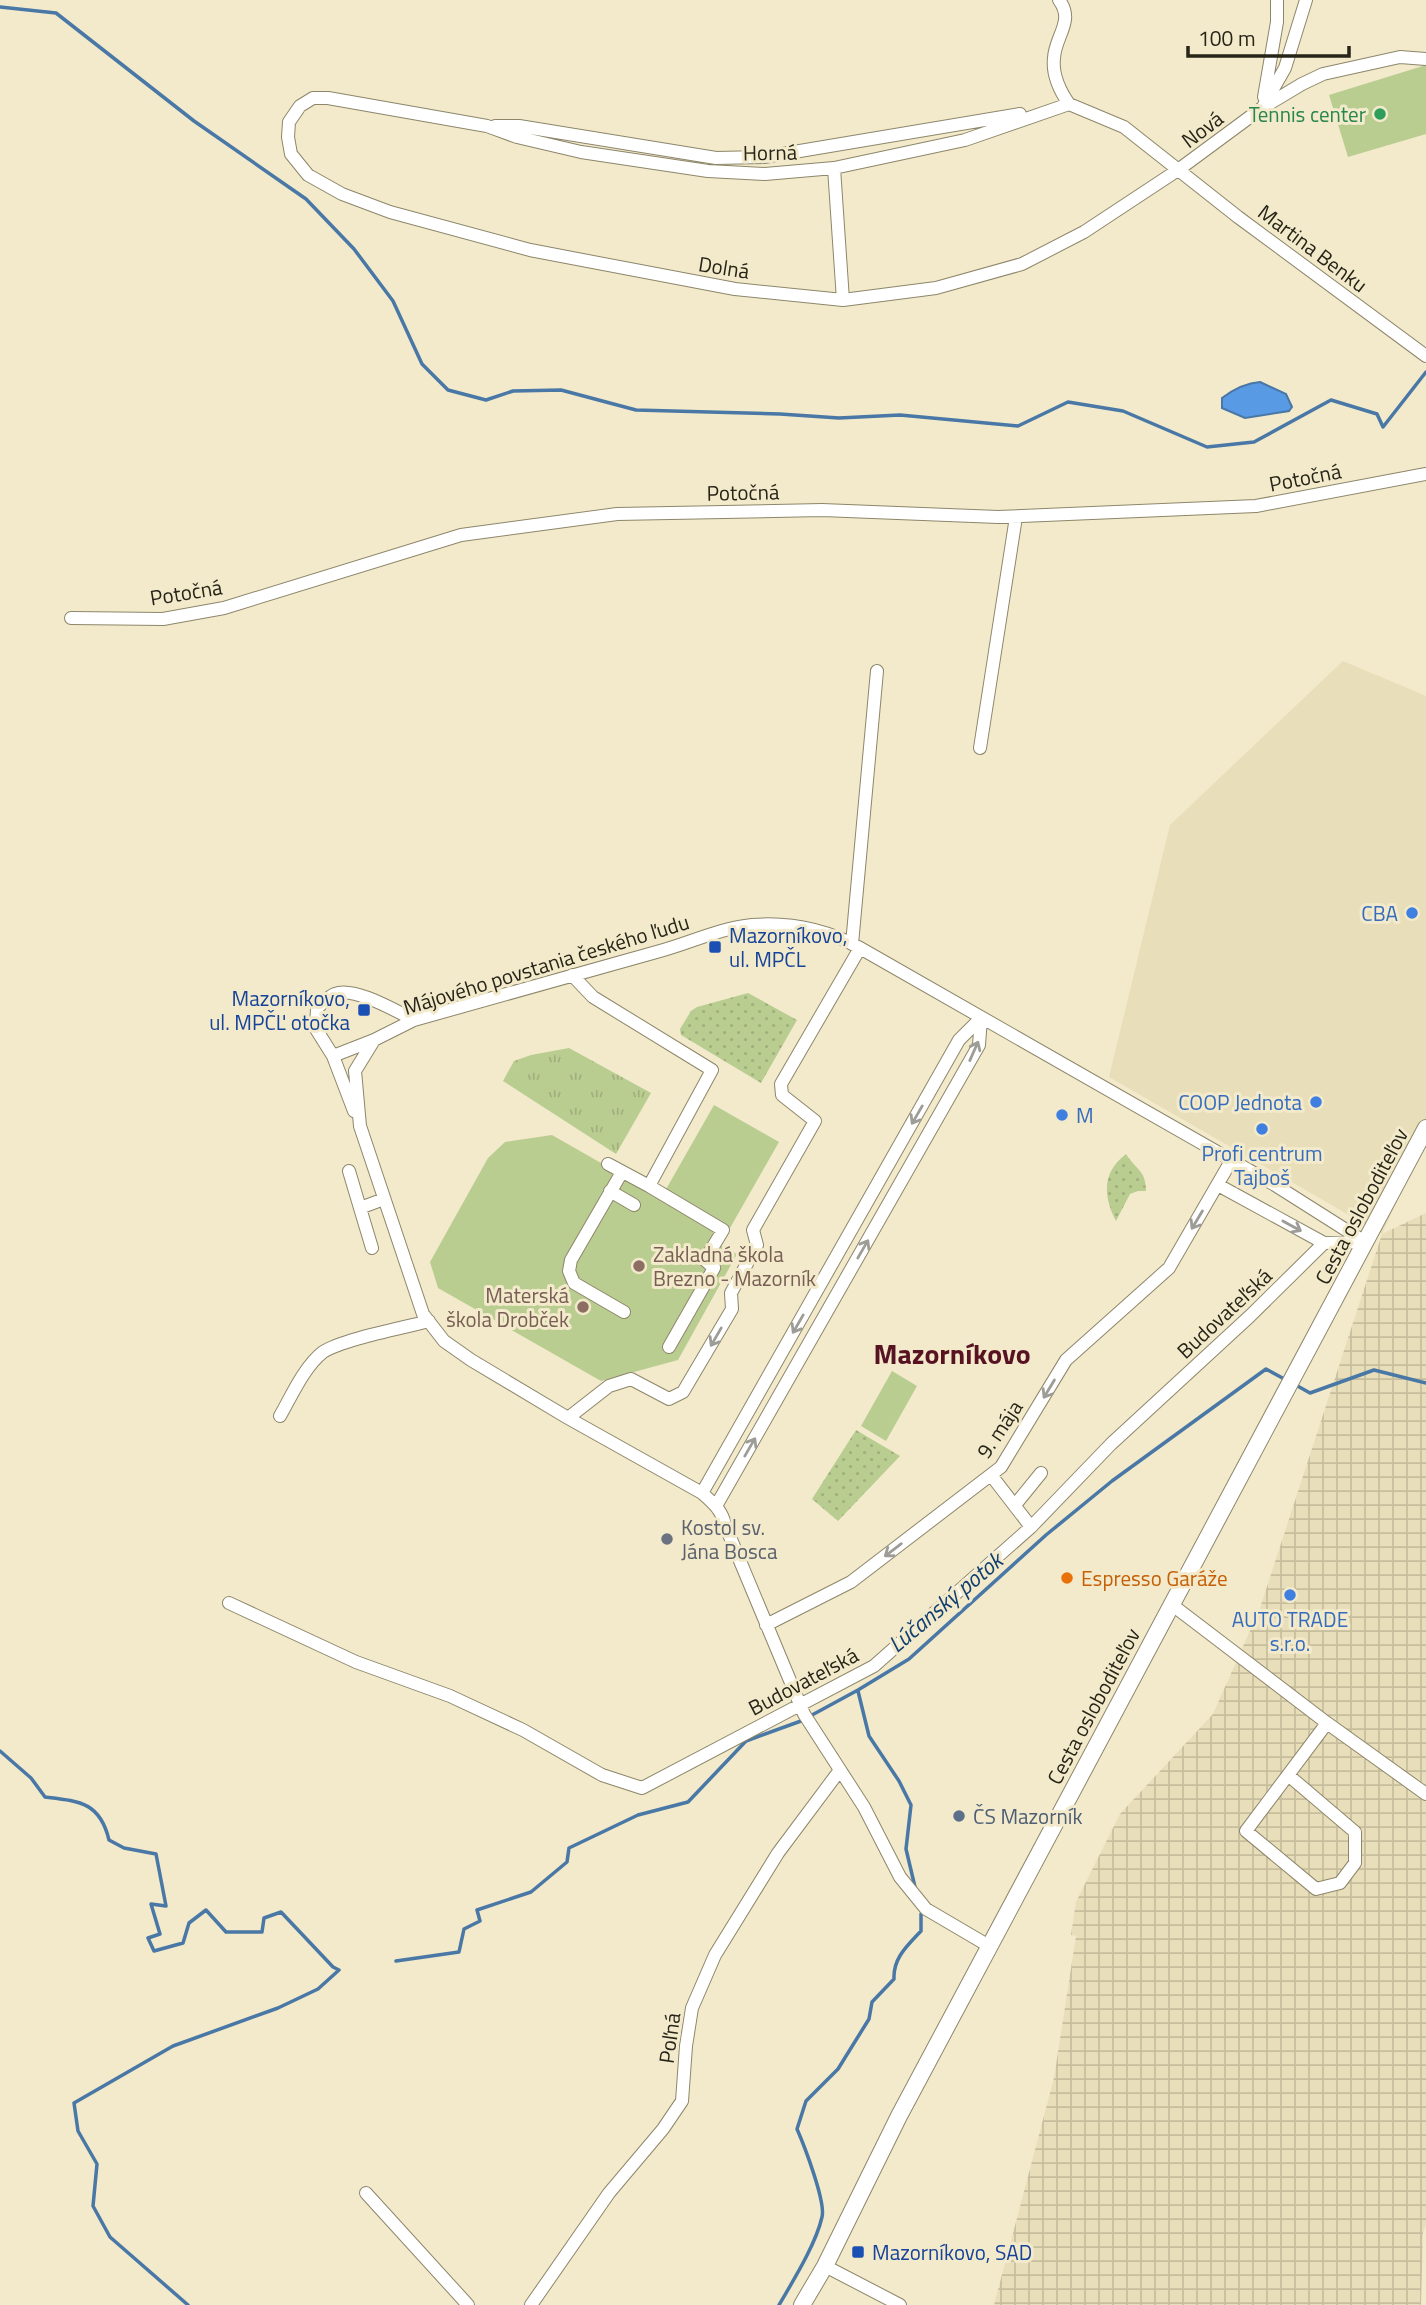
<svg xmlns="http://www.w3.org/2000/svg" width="1426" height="2305" viewBox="0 0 1426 2305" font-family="'Titillium Web',sans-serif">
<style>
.built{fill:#e8deb9}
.industrial{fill:url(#industrial-grid)}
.grass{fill:url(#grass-tufts)}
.park{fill:url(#park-dots)}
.garden{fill:#bacd91}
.water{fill:#589ae3;stroke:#4977a6;stroke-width:2}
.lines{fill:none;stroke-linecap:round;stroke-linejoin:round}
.stream{stroke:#4977a6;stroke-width:3.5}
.street-casing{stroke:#8d866a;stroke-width:14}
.secondary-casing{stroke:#8d866a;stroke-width:18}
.street{stroke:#fff;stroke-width:12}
.secondary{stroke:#fff;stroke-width:16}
.oneway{stroke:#9e9c97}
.leisure-dot{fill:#2e9e5b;stroke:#f2eacb;stroke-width:2.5}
.shop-dot{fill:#3f7fe0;stroke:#f2eacb;stroke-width:2.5}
.transit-dot{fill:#1a4fb4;stroke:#f2eacb;stroke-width:2.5}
.education-dot{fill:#8d6e63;stroke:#f2eacb;stroke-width:2.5}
.worship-dot{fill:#6b7280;stroke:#f2eacb;stroke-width:2.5}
.food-dot{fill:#e8710a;stroke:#f2eacb;stroke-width:2.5}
.service-dot{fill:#5c6f8a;stroke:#f2eacb;stroke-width:2.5}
.labels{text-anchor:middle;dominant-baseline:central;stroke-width:6;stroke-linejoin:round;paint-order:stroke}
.leisure-label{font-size:21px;fill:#27864d;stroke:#f2eacb;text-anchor:end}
.street-label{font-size:21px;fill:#272418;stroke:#f2eacb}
.shop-label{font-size:21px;fill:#366cbe;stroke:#f2eacb;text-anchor:end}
.transit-label{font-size:21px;fill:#164399;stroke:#f2eacb;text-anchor:start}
.education-label{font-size:21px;fill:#785e54;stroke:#f2eacb;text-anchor:start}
.worship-label{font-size:21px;fill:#5b616d;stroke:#f2eacb;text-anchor:start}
.food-label{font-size:21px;fill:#c56008;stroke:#f2eacb;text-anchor:start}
.service-label{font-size:21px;fill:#4e5e75;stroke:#f2eacb;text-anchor:start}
.water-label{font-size:23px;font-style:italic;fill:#113f6f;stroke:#f2eacb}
.district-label{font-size:28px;font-weight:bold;fill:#581323;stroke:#f2eacb}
</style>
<defs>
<pattern id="industrial-grid" width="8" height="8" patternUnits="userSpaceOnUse" patternTransform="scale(1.75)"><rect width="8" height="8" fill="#e8deb9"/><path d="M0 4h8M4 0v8" fill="none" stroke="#c7be9e"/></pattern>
<pattern id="grass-tufts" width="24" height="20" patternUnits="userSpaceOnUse" patternTransform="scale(1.75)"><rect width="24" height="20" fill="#bacd91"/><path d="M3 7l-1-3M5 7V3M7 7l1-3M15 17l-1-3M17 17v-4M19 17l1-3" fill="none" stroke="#a0b07c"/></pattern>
<pattern id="park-dots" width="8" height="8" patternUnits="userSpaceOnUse" patternTransform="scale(1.75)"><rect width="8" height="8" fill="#bacd91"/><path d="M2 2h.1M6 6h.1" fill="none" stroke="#a0b07c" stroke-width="1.8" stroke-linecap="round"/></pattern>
</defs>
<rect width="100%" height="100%" fill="#f2eacb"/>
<!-- built -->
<path class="built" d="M1343,661L1426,696V1136L1382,1234L1109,1077L1170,825Z"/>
<!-- industrial -->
<path class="industrial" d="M1426,1213V2226L1423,2232L1421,2305H994L1054,2078L1076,1936L1071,1935L1076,1902L1120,1814L1213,1714L1260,1608L1382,1234Z"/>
<!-- grass -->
<path class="grass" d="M569,1048L651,1093L616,1154L503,1081L514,1061L531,1055Z"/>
<!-- park -->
<path class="park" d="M748,993L797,1020L761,1083L681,1035L680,1029L691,1011L697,1007Z
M1126,1154C1136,1170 1146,1170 1146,1191H1138L1130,1194L1116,1221C1103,1196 1102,1172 1126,1154Z
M856,1430L900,1456L838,1521L812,1499Z"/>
<!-- garden -->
<path class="garden" d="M1426,65V134L1348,157L1329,95Z
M714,1105L779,1142L730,1228L665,1191Z
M552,1135L608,1167L613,1172L614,1179L630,1180L713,1227V1233L710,1240L737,1254L678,1360L601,1381L438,1288L430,1262L488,1158L505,1142Z
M892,1371L917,1386L886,1441L861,1426Z"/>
<!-- water -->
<path class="water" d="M1260,382L1286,394L1292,407L1289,411L1245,418L1222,408V398C1234,389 1245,383 1260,382Z"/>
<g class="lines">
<!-- stream -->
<path class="stream" d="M0,7L56,13L194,121L306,199L354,249L393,301L422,364L448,390L486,400L513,391L561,390L636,410L780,414L839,418L900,415L1018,426L1068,402L1123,411L1207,447L1254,442L1331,400L1377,414L1383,427L1426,372
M1294,1384L1310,1393L1374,1370L1426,1383
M858,1691L869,1736L899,1781L911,1805L906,1849L915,1887
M0,1751L31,1778L45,1797C79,1801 100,1802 109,1840L124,1848L156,1854L166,1906L151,1904L160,1934L148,1938L154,1951L183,1943L189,1923L206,1910L226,1932H262L264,1918L281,1912L333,1967L339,1970L318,1989L278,2008L173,2046L74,2103L78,2131L97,2164L93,2206L110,2237L188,2305
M396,1961L459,1952L464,1929L480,1921L477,1910L531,1892L567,1862L569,1848L638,1815L688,1802L746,1741L801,1721L858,1690L909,1659L1046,1535L1112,1481L1266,1369L1288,1381
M779,2305C793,2281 816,2244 822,2217C826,2202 804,2145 797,2129L806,2101L838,2069L869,2019L872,2002L894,1979C893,1958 907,1946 921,1931V1914"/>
<!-- street casing -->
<g class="street-casing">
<path id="street" d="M1059,0C1075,21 1055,36 1054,58C1052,75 1060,91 1069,104
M1426,59L1400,57L1323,74L1302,84L1262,108L1178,170L1084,232L1022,264L936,288L843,300L735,289L530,250L390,212L342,194L308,175L291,154L288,137L289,122L300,106L313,98H328L487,126L517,137L581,152L708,171L765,174L834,168L965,140L1069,104L1124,127L1238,217L1426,356
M1264,97L1277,22V0
M1264,105L1285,68L1306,0
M495,126H519L716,158L764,157L1020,114
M834,168L843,300
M71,618L163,619L224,608L461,535L617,514L822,510L998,517L1256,506L1426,474
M980,748L1016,517
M852,944L877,671
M572,975L593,997L712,1070L649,1186L723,1230L705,1260L714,1268L669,1347
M374,1040L355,1071L360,1126L423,1314L444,1341L471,1360L568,1418L702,1493C713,1503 722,1510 725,1525L804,1714L864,1807L900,1877L926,1909L989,1946
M333,1056L374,1040L414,1020C496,997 578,974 660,951C690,943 720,928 752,925C790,922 827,930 860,948L1275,1185L1365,1242
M354,1111L333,1056L316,1029L317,1008C322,1004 329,996 335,994C354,986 396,1011 414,1020
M608,1164L649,1186
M349,1171L360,1208L384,1199
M622,1172L571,1260L569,1271L574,1283L624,1312
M1218,1185L1324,1243
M610,1191L634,1205
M360,1208L372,1248
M280,1416C292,1395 304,1367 323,1352C343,1339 403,1328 429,1321
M568,1418L609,1386L631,1379L669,1399L683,1392L732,1309L731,1293L757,1245L753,1230L815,1121L782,1095L781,1084L860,948
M991,1475L1031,1527
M702,1493L959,1040L981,1018
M1015,1505L1041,1473
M716,1506L979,1045L981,1018
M229,1603L356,1662L450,1696L523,1730L602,1775L642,1788L874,1666L1031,1527L1111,1444L1250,1316L1324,1243L1366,1242
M1171,1604L1327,1723L1426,1794
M766,1625L851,1582L1001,1467L1066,1360L1169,1268L1231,1161
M1288,1775L1355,1832V1863L1340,1883L1316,1889L1246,1831L1327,1723
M366,2193L468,2305
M825,2266L900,2305
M531,2305L609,2193L663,2129L682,2101L686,2046L692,2008L715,1955L778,1853L840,1770"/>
</g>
<!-- secondary casing -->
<g class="secondary-casing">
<path id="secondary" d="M802,2305L825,2266L899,2116L1426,1128"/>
</g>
<!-- street -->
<use href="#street" class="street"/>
<!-- secondary -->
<use href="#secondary" class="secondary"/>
</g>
<!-- one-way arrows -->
<defs><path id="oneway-shaft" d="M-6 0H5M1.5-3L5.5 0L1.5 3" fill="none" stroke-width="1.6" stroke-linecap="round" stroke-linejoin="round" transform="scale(1.75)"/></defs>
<g class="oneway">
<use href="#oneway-shaft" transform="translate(974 1051) rotate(-66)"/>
<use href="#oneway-shaft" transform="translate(917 1115) rotate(120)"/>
<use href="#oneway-shaft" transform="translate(1197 1220) rotate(121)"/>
<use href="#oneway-shaft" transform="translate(1292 1226) rotate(29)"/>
<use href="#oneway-shaft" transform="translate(863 1249) rotate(-60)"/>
<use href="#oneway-shaft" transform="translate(798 1324) rotate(120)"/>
<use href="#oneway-shaft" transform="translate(716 1337) rotate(120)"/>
<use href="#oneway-shaft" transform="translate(1049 1389) rotate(121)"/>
<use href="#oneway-shaft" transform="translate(750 1447) rotate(-60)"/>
<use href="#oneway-shaft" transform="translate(893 1550) rotate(143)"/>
</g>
<!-- markers -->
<circle class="leisure-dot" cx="1380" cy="114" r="7"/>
<g class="shop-dot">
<circle cx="1412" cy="913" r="7"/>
<circle cx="1316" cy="1102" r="7"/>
<circle cx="1062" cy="1115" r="7"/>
<circle cx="1262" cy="1129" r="7"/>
<circle cx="1290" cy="1595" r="7"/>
</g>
<g class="transit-dot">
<rect x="708" y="940" width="14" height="14" rx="3.5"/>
<rect x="357" y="1003" width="14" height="14" rx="3.5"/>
<rect x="851" y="2245" width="14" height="14" rx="3.5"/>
</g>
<g class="education-dot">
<circle cx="639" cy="1266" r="7"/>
<circle cx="583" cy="1307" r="7"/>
</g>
<circle class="worship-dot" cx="667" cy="1539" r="7"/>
<circle class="food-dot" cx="1067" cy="1578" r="7"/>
<circle class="service-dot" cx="959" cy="1816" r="7"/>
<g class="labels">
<!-- leisure labels -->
<g class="leisure-label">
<text x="1366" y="114">Tennis center</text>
</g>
<!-- street labels -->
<g class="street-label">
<text transform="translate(1202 129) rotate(-37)">Nová</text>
<text transform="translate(770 152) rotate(-1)">Horná</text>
<text transform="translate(1313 248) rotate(37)">Martina Benku</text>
<text transform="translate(724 267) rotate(9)">Dolná</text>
<text transform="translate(1305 477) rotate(-11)">Potočná</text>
<text transform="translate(743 492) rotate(-1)">Potočná</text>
<text transform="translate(186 592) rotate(-9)">Potočná</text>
<text transform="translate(546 964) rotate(-17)">Májového povstania českého ľudu</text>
<text transform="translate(1361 1206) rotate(-62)">Cesta osloboditeľov</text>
<text transform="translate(1224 1313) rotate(-43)">Budovateľská</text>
<text transform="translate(999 1429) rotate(-56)">9. mája</text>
<text transform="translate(803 1681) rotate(-28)">Budovateľská</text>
<text transform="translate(1093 1706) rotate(-62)">Cesta osloboditeľov</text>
<text transform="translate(669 2038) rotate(-82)">Poľná</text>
</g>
<!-- shop labels -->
<g class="shop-label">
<text x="1398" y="913">CBA</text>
<text x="1302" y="1102">COOP Jednota</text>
<text x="1076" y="1115" text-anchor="start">M</text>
<text x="1262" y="1153" text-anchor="middle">Profi centrum<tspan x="1262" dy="24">Tajboš</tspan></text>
<text x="1290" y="1619" text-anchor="middle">AUTO TRADE<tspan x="1290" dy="24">s.r.o.</tspan></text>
</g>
<!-- transit labels -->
<g class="transit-label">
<text x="729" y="935">Mazorníkovo,<tspan x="729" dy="24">ul. MPČL</tspan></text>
<text x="350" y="998" text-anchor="end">Mazorníkovo,<tspan x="350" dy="24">ul. MPČĽ otočka</tspan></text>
<text x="872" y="2252">Mazorníkovo, SAD</text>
</g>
<!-- education labels -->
<g class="education-label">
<text x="653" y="1254">Zakladná škola<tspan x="653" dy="24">Brezno - Mazorník</tspan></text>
<text x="569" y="1295" text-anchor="end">Materská<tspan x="569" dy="24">škola Drobček</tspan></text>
</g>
<!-- worship labels -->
<g class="worship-label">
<text x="681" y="1527">Kostol sv.<tspan x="681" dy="24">Jána Bosca</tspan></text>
</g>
<!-- food labels -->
<g class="food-label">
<text x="1081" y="1578">Espresso Garáže</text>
</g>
<!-- service labels -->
<g class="service-label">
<text x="973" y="1816">ČS Mazorník</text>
</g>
<!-- water labels -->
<g class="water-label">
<text transform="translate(945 1602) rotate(-40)">Lúčanský potok</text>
</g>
<!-- district labels -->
<g class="district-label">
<text x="952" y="1353">Mazorníkovo</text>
</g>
</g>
<!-- scale -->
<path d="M1188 46v10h161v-10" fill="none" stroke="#272418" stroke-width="3.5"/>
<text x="1198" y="46" font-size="21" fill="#272418" stroke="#f2eacb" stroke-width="5" paint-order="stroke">100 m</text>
</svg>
